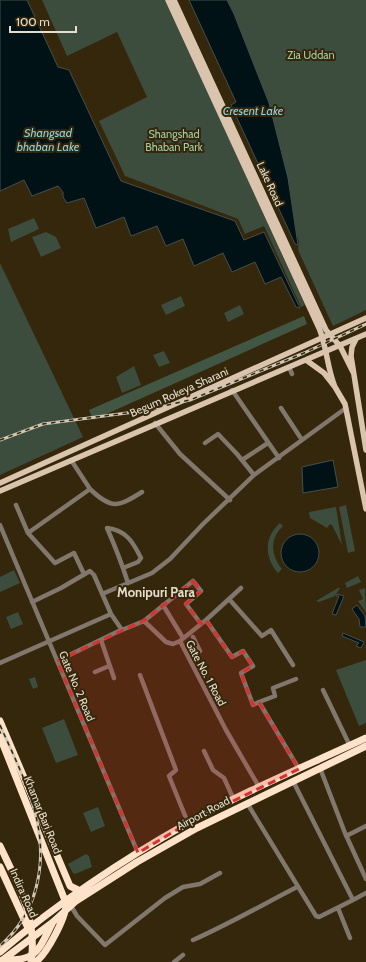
<svg xmlns="http://www.w3.org/2000/svg" width="366" height="962" viewBox="0 0 366 962" font-family="Cabin,sans-serif">
<style>
.green{fill:#3c4c3d}
.forest{fill:#425743}
.water{fill:#001216;stroke:#454f4d}
.lines{fill:none;stroke-linecap:round;stroke-linejoin:round}
.minor{stroke:#81776c;stroke-width:4.5}
.major{stroke:#dbc4ae;stroke-width:5.5}
.highway{stroke:#fee3c8;stroke-width:7}
.rail-casing{stroke:#d0c8b7;stroke-width:3}
.rail{stroke:#34270b;stroke-width:1.5;stroke-dasharray:4.5;stroke-linecap:butt}
.highway-bridge{stroke:#fee3c8;stroke-width:7}
.marked{fill:#d73130;fill-opacity:0.2;stroke:#d73130;stroke-width:3;stroke-dasharray:8 5;stroke-linejoin:round}
.labels{text-anchor:middle;dominant-baseline:central;stroke-width:4;stroke-linejoin:round;paint-order:stroke}
.park-label{font-size:11px;fill:#a3cea7;stroke:#34270b}
.street-label{font-size:11px;fill:#e5ddcd;stroke:#34270b}
.water-label{font-size:12px;font-style:italic;fill:#8cd2dd;stroke:#34270b}
.quarter-label{font-size:13px;font-weight:bold;fill:#e5ddcd;stroke:#34270b}
</style>
<rect width="100%" height="100%" fill="#34270b"/>
<!-- green -->
<path class="green" d="M42,0H166L305,305L301,307L264,226L245,234L238,219L125,176L99,121L147,97L117,32L67,56Z
M226,0H366V310L333,326L298,250L299,242Z
M34,218L39,229L11,242L8,229Z
M46,232L56,237L61,248L41,257L32,237Z
M0,263L83,437L0,475Z
M181,296L185,306L166,315L161,305Z
M240,305L244,314L228,322L224,313Z
M164,351L170,363L159,367L153,355Z
M134,366L141,385L122,393L116,377Z
M346,505L355,551L348,553L339,507Z
M336,507L342,545L332,525L330,524L327,528L310,518L309,512Z
M280,523L283,526C269,539 271,556 282,569L278,573C264,557 264,537 280,523Z
M14,570L20,583L0,592V577Z
M358,576L361,582L347,588L345,583Z
M338,588H340L335,596L319,602L316,601Z
M365,588L366,612L358,601L363,599L359,590Z
M18,612L23,624L11,629L6,617Z
M366,660V723L359,726L336,670Z
M35,677L38,687L33,689L29,679Z
M64,719L78,755L56,763L42,728Z
M98,807L105,826L91,832L83,813Z
M86,854L89,856L92,867L75,874L73,873L68,864Z"/>
<!-- forest -->
<path class="forest" d="M304,316L307,324L93,420L89,410Z"/>
<!-- water -->
<path class="water" d="M0,0H27L58,67L69,70L121,181L235,221L244,240L264,232L300,308L296,307L281,277L265,284L255,262L232,272L223,253L194,266L183,239L166,246L157,226L131,236L124,217L96,228L84,198L67,203L63,197V192L58,186L32,196L24,180L0,191Z
M189,0H227L234,14L269,103L288,178L298,245L295,244L231,105L236,102Z
M333,460L338,487L303,493L302,467Z
M281 553a19 19 0 1 1 38 0a19 19 0 1 1-38 0Z
M337,594L344,596L336,615L332,614L339,596H336Z
M357,605L365,616L366,627H360L359,619L352,609Z
M343,633L364,642L361,648L356,646L359,643L342,636Z"/>
<g class="lines">
<!-- minor -->
<path class="minor" d="M289,367L292,374
M232,390L279,458
M281,408L302,440
M155,423L180,454L230,500
M205,443L218,434L237,454L254,475
M242,460L268,443
M90,489C112,510 118,507 142,492
M16,505L28,533L55,563L74,553L84,574
M0,525L138,853
M28,533L90,489L71,460
M123,568L138,562L141,558C133,542 126,530 107,528C115,546 122,564 128,583
M102,594L152,573L170,559L203,524L254,475L346,408
M229,599L262,636L271,630L293,665
M32,602L61,588L90,571L94,575L111,614
M163,605L183,638
M206,620L232,657L243,651L253,666L241,673L253,705L259,702L299,769
M144,621L193,581L201,591L186,604L201,624
M101,640L114,678
M180,641L206,620L241,588
M189,657L200,651L193,637
M57,661L121,630
M0,663L111,614L122,630L144,621L166,642L173,644L180,641L226,730L259,787
M95,672L109,666
M140,675L176,770L169,776L188,823
M323,690L350,746
M259,702L275,696L273,688L296,679
M204,751L213,770L224,778L234,800
M320,768L345,833L366,879
M293,781L353,900L366,893
M247,803L316,916L319,917L353,900
M346,836L366,826
M71,906L77,916L105,945L165,898L183,887L200,884L220,873
M338,908L350,938
M193,940C229,924 262,905 297,887
M174,962L183,955"/>
<!-- major -->
<path class="major" d="M168,0L319,328C327,347 327,368 335,387
M174,0L326,330L340,346L353,372
M356,339L352,347L351,356L366,450
M306,360L324,373L335,387L345,404L366,509
M0,483L366,318
M0,491L366,334"/>
<!-- highway -->
<path class="highway" d="M0,721L70,886L80,891
M0,737L66,903C67,916 46,956 35,962
M0,867L28,928
M0,952C58,903 122,860 188,823C245,791 306,766 366,738
M2,960C36,961 37,953 52,924
M0,962L53,922L76,901L137,862L197,828L366,746"/>
<!-- rail casing -->
<g class="rail-casing">
<path id="rail" d="M0,440L43,424L142,411L190,400L304,353L366,324
M0,725C23,777 52,829 36,888C30,911 18,930 0,946"/>
</g>
<!-- rail -->
<use href="#rail" class="rail"/>
<!-- highway-bridge -->
<path class="highway-bridge" d="M0,846C18,884 38,919 31,962"/>
</g>
<!-- marked area -->
<path class="marked" d="M193,581L201,591L186,604L201,624L206,620L232,657L243,651L253,666L241,673L253,705L259,702L299,769L188,823L138,853L57,661L145,620Z"/>
<g class="labels">
<!-- park labels -->
<g class="park-label">
<text x="311" y="55">Zia Uddan</text>
<text x="174" y="134">Shangshad<tspan x="174" dy="13">Bhaban Park</tspan></text>
</g>
<!-- street labels -->
<g class="street-label">
<text transform="translate(270 184) rotate(65)">Lake Road</text>
<text transform="translate(179 392) rotate(-24)">Begum Rokeya Sharani</text>
<text transform="translate(206 673) rotate(62)">Gate No. 1 Road</text>
<text transform="translate(77 686) rotate(67)">Gate No. 2 Road</text>
<text transform="translate(203 813) rotate(-28)">Airport Road</text>
<text transform="translate(43 815) rotate(68)">Khamar Bari Road</text>
<text transform="translate(24 893) rotate(66)">Indira Road</text>
</g>
<!-- water labels -->
<g class="water-label">
<text x="253" y="110">Cresent Lake</text>
<text x="48" y="132">Shangsad<tspan x="48" dy="14">bhaban Lake</tspan></text>
</g>
<!-- quarter labels -->
<g class="quarter-label">
<text x="156" y="592">Monipuri Para</text>
</g>
</g>
<!-- scale -->
<path d="M10 26v6h66v-6" fill="none" stroke="#e5ddcd" stroke-width="2"/>
<text x="16" y="26" font-size="12" fill="#e5ddcd" stroke="#34270b" stroke-width="3" paint-order="stroke">100 m</text>
</svg>
